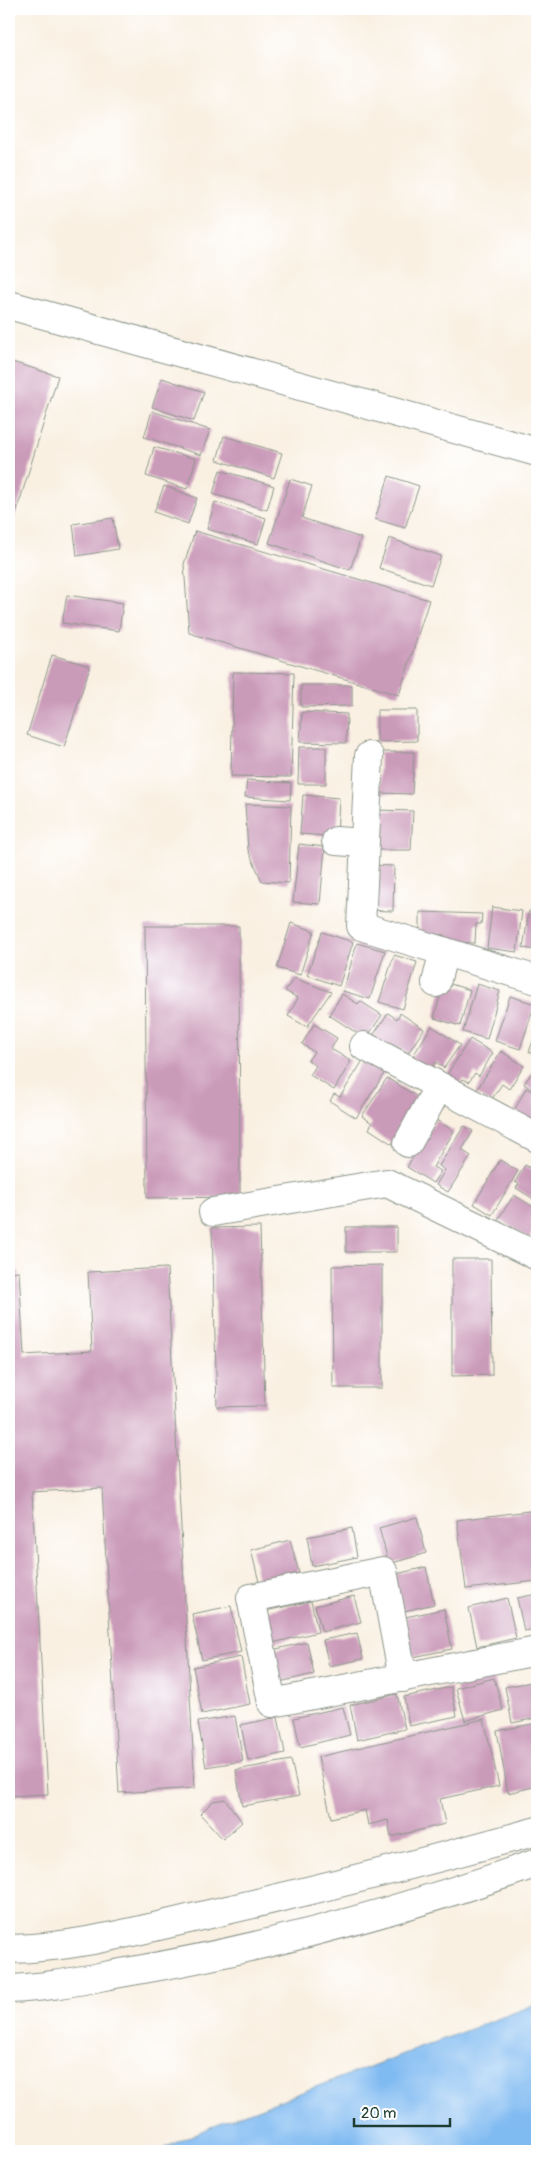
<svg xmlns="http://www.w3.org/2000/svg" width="546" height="2160" viewBox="0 0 546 2160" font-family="Pangolin,sans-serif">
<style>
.water{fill:#7fbaf1;stroke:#4f7c92}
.building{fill:#ca9ab9}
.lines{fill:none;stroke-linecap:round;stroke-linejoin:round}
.minor-casing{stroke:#8c968b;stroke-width:30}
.tertiary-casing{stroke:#8c968b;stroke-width:30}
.minor{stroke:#fff;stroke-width:28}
.tertiary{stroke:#fff;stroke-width:28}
</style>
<rect width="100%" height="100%" fill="#fff"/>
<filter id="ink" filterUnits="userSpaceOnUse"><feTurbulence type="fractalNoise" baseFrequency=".02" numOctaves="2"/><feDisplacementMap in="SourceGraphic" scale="10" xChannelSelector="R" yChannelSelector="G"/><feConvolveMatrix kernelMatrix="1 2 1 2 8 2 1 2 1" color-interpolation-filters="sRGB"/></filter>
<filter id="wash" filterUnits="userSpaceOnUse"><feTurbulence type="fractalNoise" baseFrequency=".0096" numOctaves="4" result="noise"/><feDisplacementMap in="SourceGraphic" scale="20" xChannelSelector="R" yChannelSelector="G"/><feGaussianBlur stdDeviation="1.12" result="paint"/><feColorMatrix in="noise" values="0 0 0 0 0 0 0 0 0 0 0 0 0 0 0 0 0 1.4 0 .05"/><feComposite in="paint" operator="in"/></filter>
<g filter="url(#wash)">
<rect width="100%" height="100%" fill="#f9f0e2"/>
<!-- water -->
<path class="water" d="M537,2004V2151H158L217,2124Z"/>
<g id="blocks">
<!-- building -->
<path class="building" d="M9,361L58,376L9,536Z
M162,378L204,392L194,421L152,407Z
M152,411L210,430L201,455L144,437Z
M224,436L282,453L274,478L217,460Z
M154,447L196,459L187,489L146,476Z
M220,470L274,486L267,510L213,494Z
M389,476L419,486L405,528L375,519Z
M290,479L312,486L302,518L361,538L350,570L269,543Z
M164,486L197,498L188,524L154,512Z
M215,502L266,518L258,544L207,529Z
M113,518L118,549L77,556L73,524Z
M195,531L429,600L399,695L189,633L184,564Z
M389,538L441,556L431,585L379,568Z
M67,595L123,603L119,631L62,623Z
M52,655L90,666L64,747L27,735Z
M233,672L294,673L291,777L231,776Z
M301,685H352V706L301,707Z
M377,710H417V741L377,742Z
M302,712L347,714L346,743L300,742Z
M299,747H326V784H298Z
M380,752H414L412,794L379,793Z
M247,780L291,783L290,800L245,797Z
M303,795L339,798L337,837L300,834Z
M245,804L291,806L289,883L262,881L248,850Z
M373,810L413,811L411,850H372Z
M299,844L325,847L320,904L293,902Z
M364,865L394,866L393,911L362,910Z
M492,907L522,911L517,952L487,948Z
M529,911L537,912V950L523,948Z
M420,912L482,914L481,924H476L475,943L444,942V935L420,934Z
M291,923L314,931L300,975L277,968Z
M145,926H239L240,1197L147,1198Z
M322,932L353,942L339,986L307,975Z
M357,943L385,951L370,999L343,991Z
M394,955L417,962L403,1009L379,1002Z
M294,978L331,992L307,1027L288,1016L298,998L285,991Z
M444,982L470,990L460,1026L434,1018Z
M477,984L500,991L487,1039L463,1032Z
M342,994L358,1004L360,1001L382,1015L366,1039L329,1015Z
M510,996L535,1004L520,1049L495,1041Z
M388,1013L397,1019L400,1013L424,1029L408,1053L397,1047L392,1055L370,1040Z
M314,1024L337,1038L331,1049L351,1061L334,1090L310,1075L316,1066L308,1060L314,1052L302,1044Z
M432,1026L460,1045L444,1068L436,1062L426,1078L407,1065Z
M537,1030V1054L529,1052Z
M470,1039L493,1053L479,1076L475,1073L469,1082L463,1079L457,1087L444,1079Z
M501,1051L524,1066L509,1089L502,1084L490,1102L475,1093Z
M364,1059L385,1072L356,1118L330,1101L334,1094L340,1097Z
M537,1065V1093L524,1084Z
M387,1078L421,1099L392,1144L369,1129L372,1123L362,1116Z
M526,1088L537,1094V1124L514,1111Z
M436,1120L454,1131L433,1167L441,1171L433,1183L407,1167Z
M464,1126L473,1131L462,1150L471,1156L448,1192L436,1185L445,1170L439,1166Z
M500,1160L518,1171L492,1215L474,1204Z
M537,1160V1201L516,1188L519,1184L515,1182L525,1165L532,1169Z
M514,1195L537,1209V1226L529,1238L498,1219Z
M260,1227L265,1406L217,1407L212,1228Z
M346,1227H397V1252H346Z
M452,1259H491L492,1375L452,1376Z
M382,1265V1388H333L332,1266Z
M167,1268L195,1788L119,1793L102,1488L32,1492L48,1794L9,1796V1272L19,1271L24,1355L92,1351L88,1272Z
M537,1510V1581L466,1589L457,1520Z
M417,1517L426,1553L389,1564L379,1528Z
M352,1528L357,1557L312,1566L307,1537Z
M290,1540L299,1573L259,1582L251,1550Z
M426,1567L434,1604L396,1613L388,1576Z
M537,1594V1629L524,1631L517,1598Z
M354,1596L361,1622L322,1632L315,1606Z
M507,1598L516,1638L477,1647L469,1608Z
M311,1601L318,1632L268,1644L261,1612Z
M231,1606L241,1652L202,1660L192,1614Z
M444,1609L452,1649L413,1657L405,1617Z
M357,1633L363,1659L329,1666L323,1640Z
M307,1642L314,1674L275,1683L268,1651Z
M241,1657L250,1704L202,1714L193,1667Z
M494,1678L503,1710L465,1721L456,1688Z
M537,1681V1718L512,1723L505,1687Z
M451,1687L457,1716L409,1726L404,1697Z
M397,1694L405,1729L357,1740L350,1705Z
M343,1707L350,1735L300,1747L294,1718Z
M235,1716L243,1761L206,1767L198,1722Z
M278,1717L285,1753L248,1761L241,1725Z
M484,1719L499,1786L440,1799L445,1824L391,1837L388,1820L368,1825L365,1810L331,1818L318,1757Z
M537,1723V1786L508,1793L497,1731Z
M291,1760L299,1796L242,1806L236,1770Z
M225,1799L242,1822L223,1839L200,1814L213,1801Z"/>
</g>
</g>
<g filter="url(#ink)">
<use href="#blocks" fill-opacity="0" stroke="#8c968b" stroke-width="1"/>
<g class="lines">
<!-- minor casing -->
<g class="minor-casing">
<path id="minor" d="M9,305L537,452
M369,756L361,926L537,980
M336,841L364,843
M436,983L444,951
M364,1046L537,1138
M408,1143L439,1086
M213,1212L387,1183L537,1256
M403,1678L383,1571L251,1598L272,1703L537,1651"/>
</g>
<!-- tertiary casing -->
<g class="tertiary-casing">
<path id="tertiary" d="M9,1949C77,1948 144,1929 210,1914C320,1889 429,1861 537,1831
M9,1989C50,1988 91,1978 132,1971C270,1947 406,1909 537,1863"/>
</g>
<!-- minor -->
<use href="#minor" class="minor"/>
<!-- tertiary -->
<use href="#tertiary" class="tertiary"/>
</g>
</g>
<!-- margin -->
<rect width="546" height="2160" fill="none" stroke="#fff" stroke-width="30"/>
<!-- scale -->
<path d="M354 2118v8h96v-8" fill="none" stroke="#1f3d34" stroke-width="2.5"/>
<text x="361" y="2118" font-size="15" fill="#1f3d34" stroke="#ffffff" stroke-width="4" paint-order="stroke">20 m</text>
</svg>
